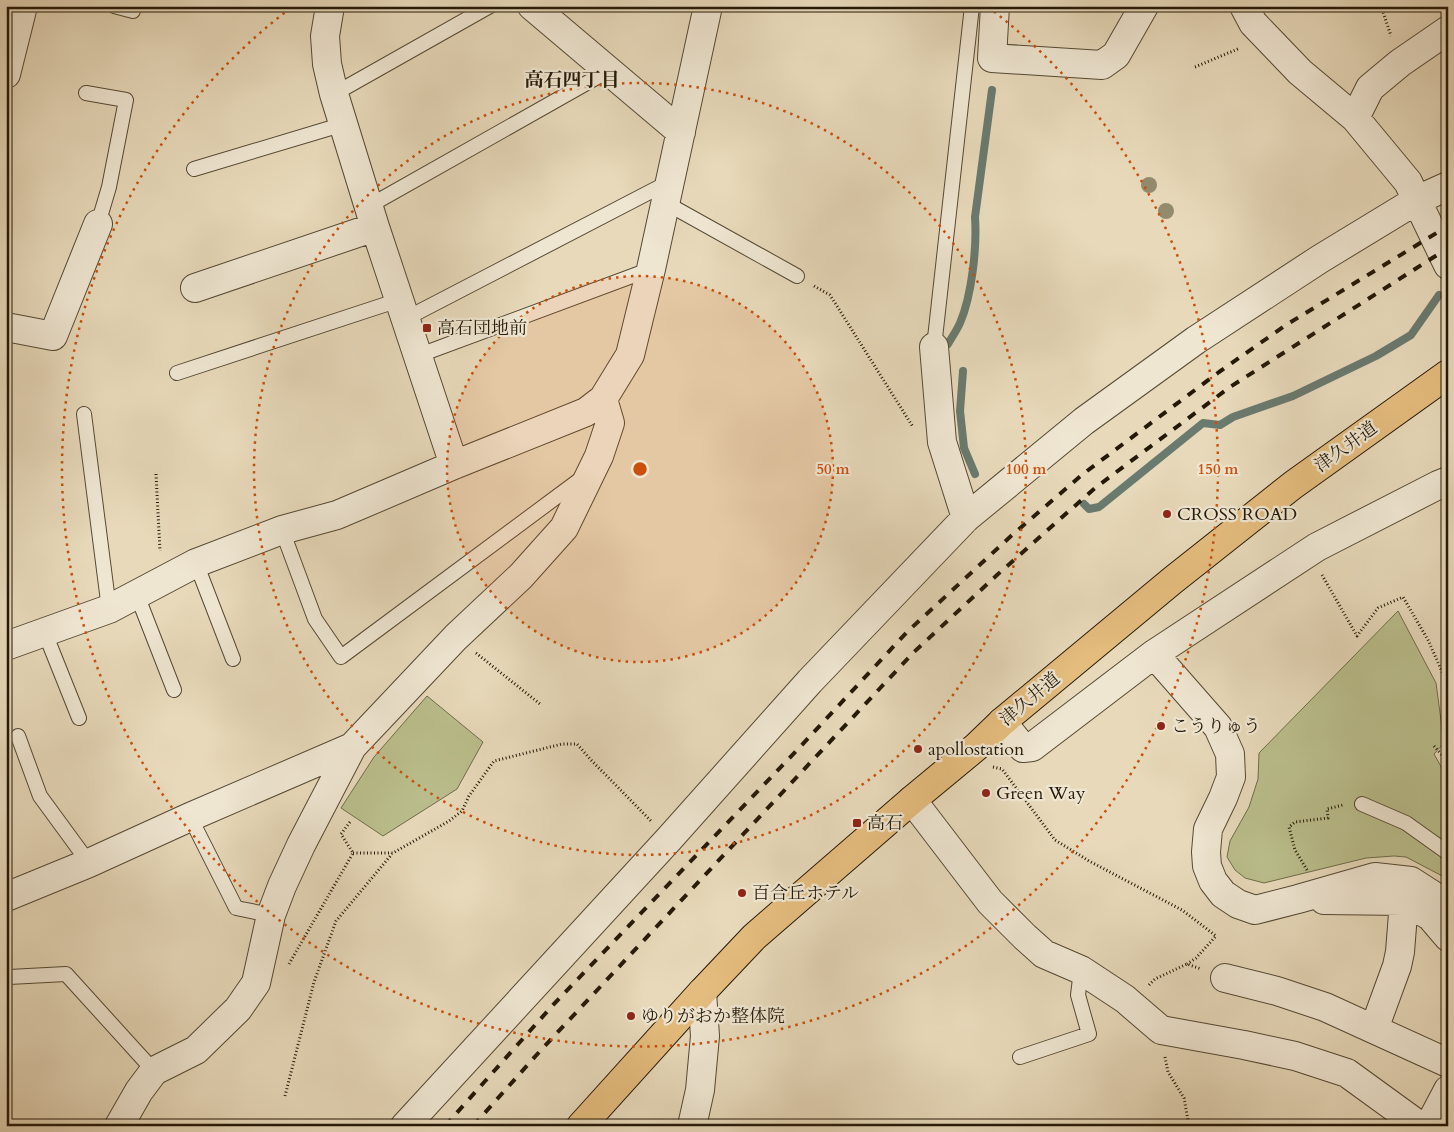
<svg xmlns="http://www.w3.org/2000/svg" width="1454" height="1132" viewBox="0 0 1454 1132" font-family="Cardo,'Noto Serif JP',serif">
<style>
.green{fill:#babe8c;stroke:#6f6c4a}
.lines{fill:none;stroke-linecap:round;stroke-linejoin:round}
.stream{stroke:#697a6f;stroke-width:8}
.service-casing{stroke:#554934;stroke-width:16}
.minor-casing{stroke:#554934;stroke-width:30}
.primary-casing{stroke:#241908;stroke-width:30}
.path{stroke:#241908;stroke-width:3;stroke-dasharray:1 2.5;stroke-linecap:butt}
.service{stroke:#efe6d2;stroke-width:14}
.minor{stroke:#efe6d2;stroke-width:28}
.primary{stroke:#e4bc7d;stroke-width:28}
.rail{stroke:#241908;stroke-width:4;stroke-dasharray:9 9;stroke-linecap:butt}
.tree{fill:#948b6e}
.ring{fill:none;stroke:#cb4f0b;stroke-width:2.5;stroke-dasharray:2.5 5}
.poi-dot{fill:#8f2418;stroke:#efe6d2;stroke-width:2}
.labels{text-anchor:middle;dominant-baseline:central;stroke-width:4.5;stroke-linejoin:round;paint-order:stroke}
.poi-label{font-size:18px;fill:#241908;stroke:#efe6d2;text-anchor:start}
.street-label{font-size:18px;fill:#241908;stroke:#efe6d2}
.neighbourhood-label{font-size:19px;font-weight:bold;fill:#241908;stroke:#efe6d2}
.centre{fill:#cb4f0b;stroke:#efe6d2;stroke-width:2.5}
.ring-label{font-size:15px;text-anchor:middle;font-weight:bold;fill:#cb4f0b;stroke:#efe6d2;stroke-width:4.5;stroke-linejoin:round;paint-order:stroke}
</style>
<rect width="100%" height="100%" fill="#e7d9ba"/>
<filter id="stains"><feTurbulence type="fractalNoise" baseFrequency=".004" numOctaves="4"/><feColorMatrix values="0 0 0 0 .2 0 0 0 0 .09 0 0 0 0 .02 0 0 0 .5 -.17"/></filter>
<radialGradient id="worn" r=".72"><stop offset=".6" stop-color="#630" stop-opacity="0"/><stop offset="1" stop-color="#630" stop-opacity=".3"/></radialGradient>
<!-- green -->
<path class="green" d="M1398,611L1436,683L1444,743L1434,754L1448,779V879L1406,857L1394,856L1366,858L1264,883L1245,878L1235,870L1227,857L1230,841L1249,807L1258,779L1259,753Z
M427,696L483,742L457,789L383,836L341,808L374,757Z"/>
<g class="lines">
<!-- stream -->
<path class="stream" d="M1446,207H1448
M948,344C952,337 957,330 960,323C972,295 977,247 975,217L992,90
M963,371L960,411L964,448L975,474
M1084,504L1089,509L1099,507L1203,423L1220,425L1233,417L1293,396L1376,356L1411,335L1439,295"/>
<!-- service casing -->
<g class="service-casing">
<path id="service" d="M114,6L133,11
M86,93L126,100L109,187L98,224
M334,94L490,6
M194,169L344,124
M664,202L797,276
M369,206L608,71
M405,319L669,182
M934,347L972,6
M417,356L651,269
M177,373L399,300
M84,414L109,609
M282,530L315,619L341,657L582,478
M196,563L233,659
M137,595L174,690
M45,633L79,718
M18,736L40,796L89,863
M1362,804L1406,823L1448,853
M190,817L236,908L271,915
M6,976L9,977L66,974L154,1071
M1020,1057L1089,1034L1078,995L1081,970"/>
</g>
<!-- minor casing -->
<g class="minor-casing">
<path id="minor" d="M330,6L325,36L327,64L334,94L375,227L454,465
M532,6L681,132
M995,6L992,58L1102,65L1116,55L1144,6
M1244,6L1253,23L1300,72L1355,118L1408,182L1448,265
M6,74L23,6
M1355,118L1370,88L1400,63L1448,30
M195,288L375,227
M6,327L53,336L98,224
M934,347L942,442L966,518
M6,646L109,609L196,563L282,530L337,515L454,465L586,412L603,399L630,355L651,269L708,6
M1154,654L1218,727L1230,754L1231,777L1223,798L1208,829L1206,852L1207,866L1213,881L1223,894L1238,904L1255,910L1298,899L1375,877L1411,881L1439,899L1448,909
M1002,722L1023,748L1032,747L1154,654L1317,547L1438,485L1448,481
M912,800L990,902L1025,937L1044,954L1081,970L1125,999L1161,1030L1244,1045L1295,1056L1347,1073L1420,1126
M6,897L89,863L190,817L352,747
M1324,900L1404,901L1430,916L1448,937
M1225,978L1277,991L1325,1007L1448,1063
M1374,1029L1397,966L1400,952L1404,901
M119,1126L139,1091L154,1071L196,1050L238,1009L256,983L271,915L282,886L301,845L352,747L456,637L521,576L564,528L599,456L610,423L603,399
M405,1126L669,839L810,681L966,518L1084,421L1196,340L1320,259L1417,200L1448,186
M692,1126L700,1090L705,1036L702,992
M1429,1126L1448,1090"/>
</g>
<!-- primary casing -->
<g class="primary-casing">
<path id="primary" d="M581,1126L702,992L754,937L912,800L976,747L1002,722L1173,580L1293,485L1448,374"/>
</g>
<!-- path -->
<path class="path" d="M1381,6L1391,36
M1195,67L1240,48
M814,286L830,295L913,427
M156,474L160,551
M1322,575L1357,636L1378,608L1403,597L1428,640L1448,685
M476,653L540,704
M1434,746L1448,762
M993,767L1002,769L1055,840L1089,861L1182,910L1216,936L1196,958L1187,964
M350,822L341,834L353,853
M353,853H393L449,821L462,811L469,796L494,761L562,744H577L591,760L651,821
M1307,870L1295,850L1289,827L1295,822L1328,818L1327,809L1343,805
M289,964L353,853
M1149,985L1155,979L1187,964L1201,969
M1165,1057L1168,1072L1184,1098L1189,1126
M285,1096L314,982L336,921L392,854"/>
<!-- service -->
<use href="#service" class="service"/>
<!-- minor -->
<use href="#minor" class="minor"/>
<!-- primary -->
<use href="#primary" class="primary"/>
<!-- rail -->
<path class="rail" d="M445,1126L553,1005L800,747L907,632L1011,536L1083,474L1219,372L1286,325L1448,226
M473,1126L541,1050L914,652L997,575L1095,488L1230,387L1448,248"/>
</g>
<!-- trees -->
<g class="tree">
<circle cx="1149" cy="185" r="8"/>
<circle cx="1166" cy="211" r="8"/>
</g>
<!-- distance rings -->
<circle cx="640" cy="469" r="193" fill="#cb4f0b" fill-opacity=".12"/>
<g class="ring">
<circle cx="640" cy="469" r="193"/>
<circle cx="640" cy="469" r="386"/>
<path d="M988 7A578 578 0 1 1 292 7"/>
</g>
<!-- markers -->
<g class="poi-dot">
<rect x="422" y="323" width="10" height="10" rx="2.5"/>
<circle cx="1167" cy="514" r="5"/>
<circle cx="1161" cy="726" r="5"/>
<circle cx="918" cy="749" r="5"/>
<circle cx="986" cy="793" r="5"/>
<rect x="852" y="818" width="10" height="10" rx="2.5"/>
<circle cx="742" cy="893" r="5"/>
<circle cx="631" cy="1016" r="5"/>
</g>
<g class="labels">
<!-- poi labels -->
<g class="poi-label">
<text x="437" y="328">高石団地前</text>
<text x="1177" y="514">CROSS ROAD</text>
<text x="1171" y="726">こうりゅう</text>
<text x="928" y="749">apollostation</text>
<text x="996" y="793">Green Way</text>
<text x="867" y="823">高石</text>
<text x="752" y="893">百合丘ホテル</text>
<text x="641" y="1016">ゆりがおか整体院</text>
</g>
<!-- street labels -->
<g class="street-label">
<text transform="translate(1346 447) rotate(-36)">津久井道</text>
<text transform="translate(1030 699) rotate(-40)">津久井道</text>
</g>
<!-- neighbourhood labels -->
<g class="neighbourhood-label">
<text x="572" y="80">高石四丁目</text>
</g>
</g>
<circle cx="640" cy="469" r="8" class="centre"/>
<g class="ring-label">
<text x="833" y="474">50 m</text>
<text x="1026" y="474">100 m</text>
<text x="1218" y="474">150 m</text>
</g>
<!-- margin -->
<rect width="1454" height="1132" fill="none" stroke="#e7d9ba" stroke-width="25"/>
<rect x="8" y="8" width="1439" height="1117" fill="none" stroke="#241908" stroke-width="2.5"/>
<rect x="12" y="12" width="1429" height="1107" fill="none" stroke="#241908"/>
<rect width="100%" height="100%" filter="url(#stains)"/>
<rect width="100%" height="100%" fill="url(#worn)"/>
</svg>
